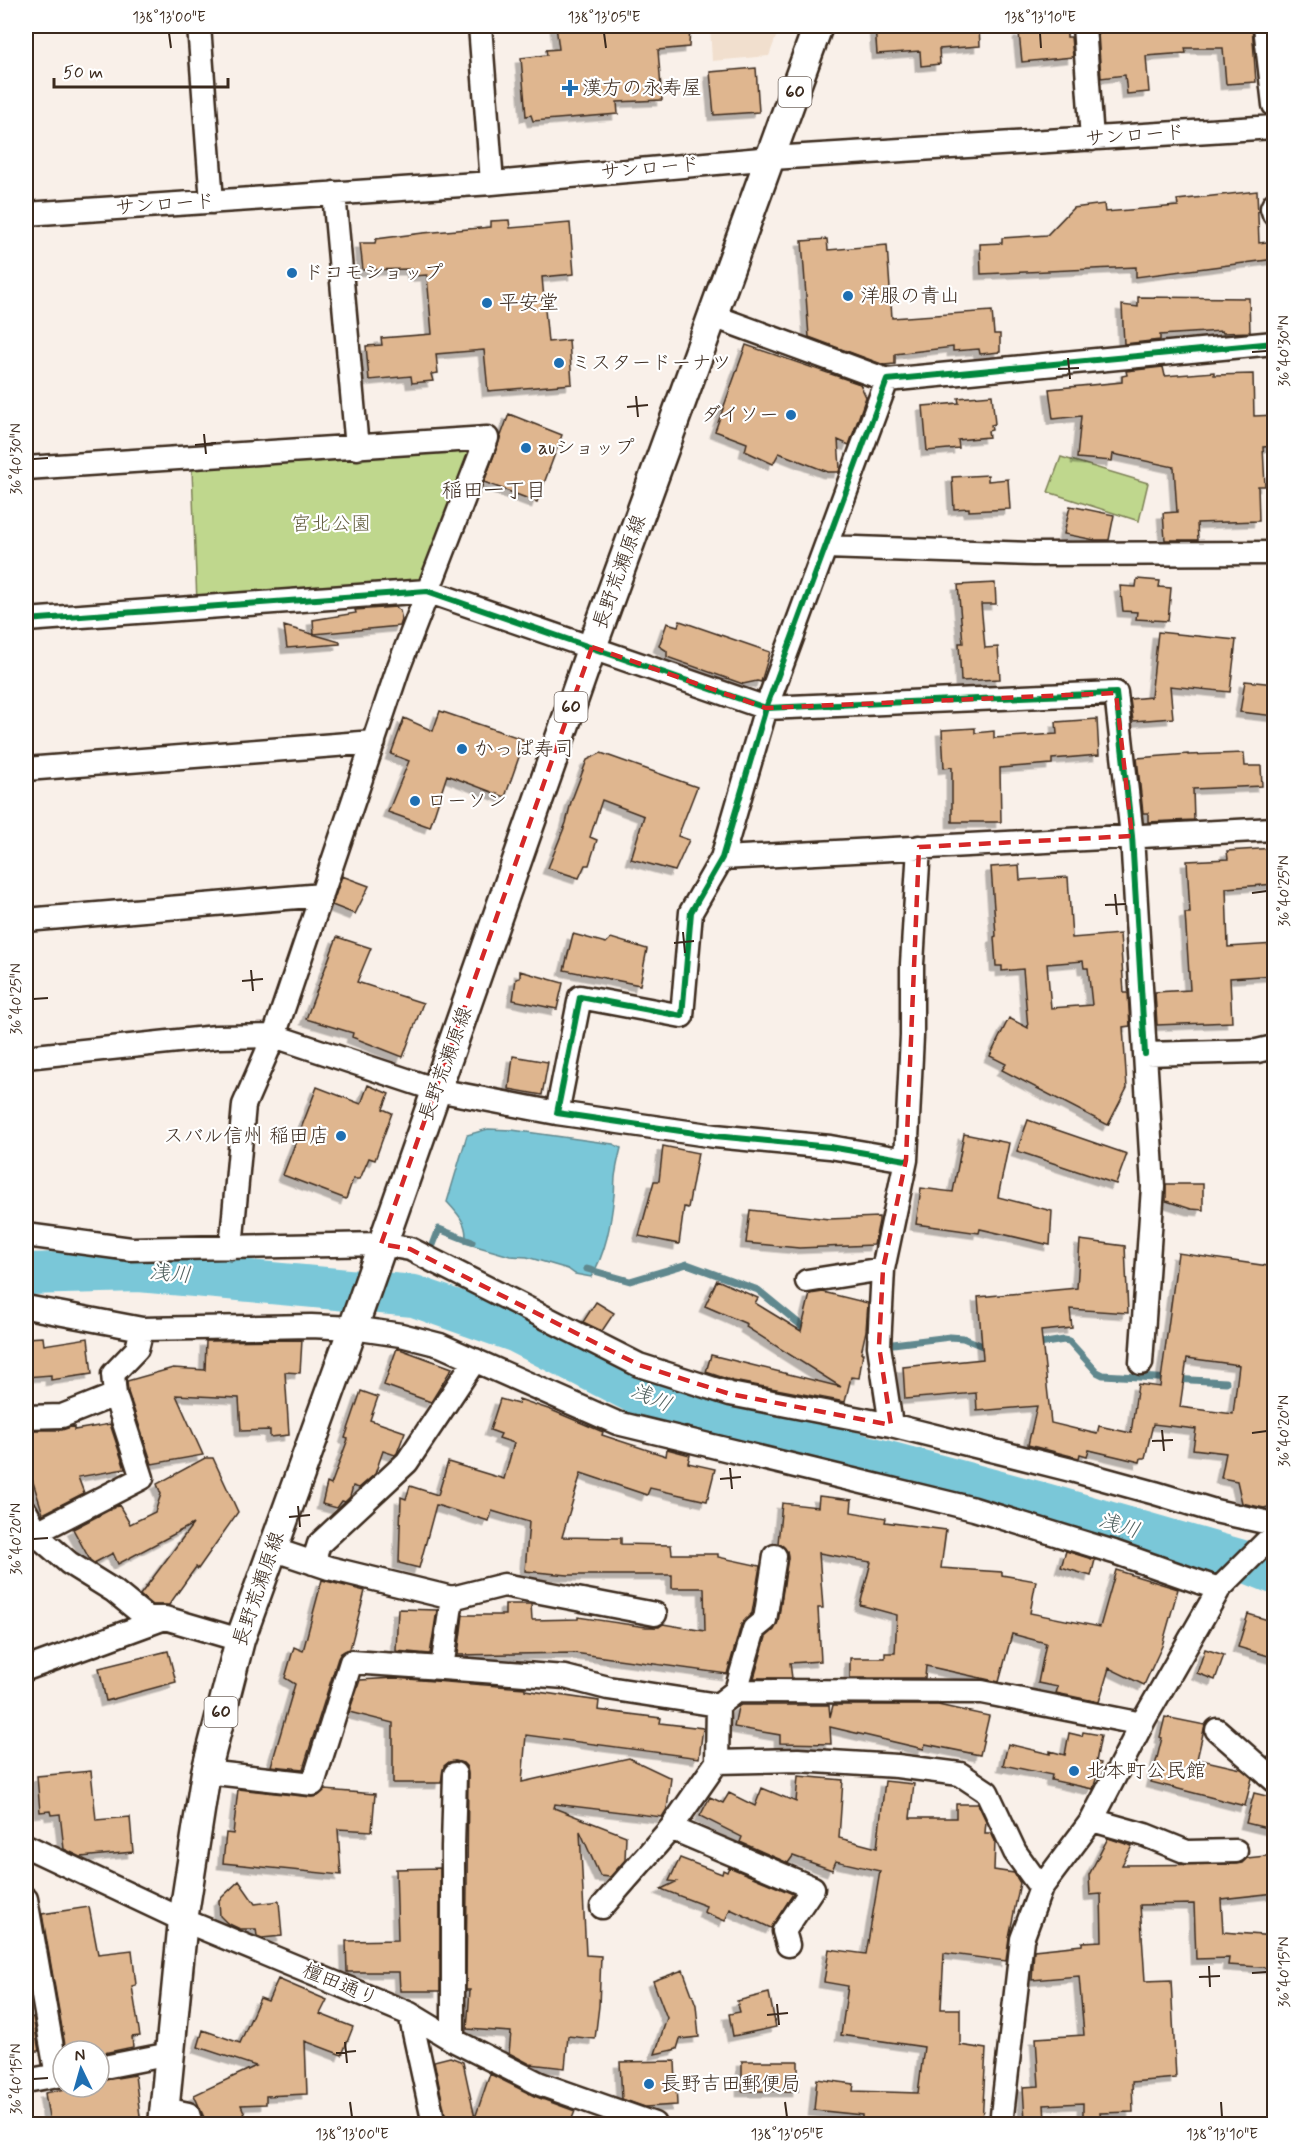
<svg xmlns="http://www.w3.org/2000/svg" width="1300" height="2150" viewBox="0 0 1300 2150" font-family="Mynerve,'Klee One',sans-serif">
<style>
.built{fill:#f1dfce}
.green{fill:#bfd78d;stroke:#7d8056;stroke-width:1.5}
.water{fill:#7ac7d8;stroke:#61888e;stroke-width:1.5}
.lines{fill:none;stroke-linecap:round;stroke-linejoin:round}
.stream{stroke:#61888e;stroke-width:7}
.river{stroke:#7ac7d8;stroke-width:42}
.building{fill:#dfb68f;stroke:#3b2a1e;stroke-width:1.5;fill-rule:evenodd;filter:url(#shadow)}
.minor-casing{stroke:#3b2a1e;stroke-width:27}
.major-casing{stroke:#3b2a1e;stroke-width:33}
.minor{stroke:#fff;stroke-width:22}
.major{stroke:#fff;stroke-width:28}
.cycleway-casing{stroke:#fff;stroke-width:10}
.cycleway{stroke:#00873e;stroke-width:6}
.marked{fill:none;stroke:#d62828;stroke-width:4.5;stroke-dasharray:12 8;stroke-linejoin:round}
.ticks{fill:none;stroke:#3b2a1e;stroke-width:2}
.poi-dot{fill:#1f6fb2;stroke:#fff;stroke-width:2}
.labels{text-anchor:middle;dominant-baseline:central;stroke-width:4.5;stroke-linejoin:round;paint-order:stroke}
.shield{fill:#fff;stroke:#766a62;stroke-width:1.5}
.shield-label{font-size:18px;font-weight:bold;fill:#3b2a1e}
.poi-label{font-size:20px;fill:#3b2a1e;stroke:#fff;text-anchor:start}
.street-label{font-size:20px;fill:#3b2a1e;stroke:#fff}
.park-label{font-size:20px;fill:#635e3f;stroke:#fff}
.neighbourhood-label{font-size:21px;fill:#3b2a1e;stroke:#fff}
.water-label{font-size:21px;font-style:italic;fill:#51615f;stroke:#fff}
.neatline{fill:none;stroke:#3b2a1e;stroke-width:2}
.ticks-label{font-size:15px;text-anchor:middle;fill:#3b2a1e}
</style>
<defs>
<filter id="shadow"><feDropShadow dx="-5.5" dy="5.5" stdDeviation="0" flood-color="#0004"/></filter>
</defs>
<rect width="100%" height="100%" fill="#f9f0e9"/>
<filter id="ink" filterUnits="userSpaceOnUse"><feTurbulence type="fractalNoise" baseFrequency=".0167" numOctaves="2"/><feDisplacementMap in="SourceGraphic" scale="12" xChannelSelector="R" yChannelSelector="G"/><feConvolveMatrix kernelMatrix="1 2 1 2 8 2 1 2 1" color-interpolation-filters="sRGB"/></filter>
<g filter="url(#ink)">
<!-- built -->
<path class="built" d="M710,26H780L769,56L712,61Z"/>
<!-- green -->
<path class="green" d="M473,447L420,584L197,603L192,469L358,454Z
M1061,457L1148,483L1139,521L1048,492Z"/>
<!-- water -->
<path class="water" d="M488,1129L512,1130L613,1144L621,1148C619,1156 617,1164 616,1171C614,1179 615,1187 614,1195C611,1223 606,1253 591,1277L575,1274L568,1269L527,1257L510,1256L465,1243C469,1225 459,1215 447,1202L467,1135Z"/>
<g class="lines">
<!-- stream -->
<path class="stream" d="M433,1245L439,1229L472,1242
M587,1269L630,1281L687,1264L758,1290L808,1331
M416,1297L418,1285
M893,1344L950,1337L963,1338L990,1349
M1033,1345L1064,1340L1069,1341L1097,1372L1103,1375L1226,1382"/>
<!-- river -->
<path class="river" d="M26,1274L139,1271L414,1296L517,1332L663,1407L772,1431L1045,1504L1249,1563L1274,1573"/>
</g>
<!-- building -->
<path class="building" d="M556,26H690L689,47L658,50L662,100L617,102L618,114L533,121L531,115L526,116L521,58L547,55L546,50L559,49Z
M875,26H979L980,46L939,49L940,64L921,66L920,51L877,54Z
M1159,26H1252L1256,82L1226,84L1223,48H1185L1186,53L1146,56L1149,92L1127,94L1125,75L1101,78L1098,33Z
M1067,28V37H1071L1073,57L1022,62L1019,33Z
M756,68L759,112L714,115L710,72Z
M1257,191L1259,243L1275,241V259L1136,277V267L981,274L980,244L1002,243V238L1047,235L1073,208L1104,204L1105,212L1178,206L1177,200Z
M509,220L510,228L570,223L574,274L542,277L548,342L569,340L572,384L488,391L484,350L436,354L438,373L431,374L433,381L412,383L411,376L369,380L366,346L382,345L381,338L432,334L427,275L413,276L412,269L363,270L360,243H375L376,239L423,233L491,227V221Z
M827,239L828,250L887,245L892,318L992,311L994,334H1000V352L980,354L979,349L953,351V347L895,354V364L884,365L809,337L802,241Z
M1138,297L1249,298L1250,332L1223,333L1222,331L1160,335V340L1124,344L1122,305L1138,307Z
M746,345L860,384L866,397L849,445L838,440L840,468L839,472H828L779,453L773,464L745,451L747,443L715,431Z
M1163,367L1165,376L1214,372V375L1253,374L1254,416L1275,415V446L1263,447L1265,486H1258L1259,521L1197,523L1198,540H1165L1163,513L1177,512L1174,467L1113,454L1112,461L1077,458L1081,416L1053,419L1049,389L1122,382V376L1127,375L1126,371Z
M992,395L995,424L991,425L992,430L988,431L989,437L958,440L959,448L927,451L923,406L959,403L958,398Z
M509,414L562,435L537,502L484,482Z
M988,475V481L1008,479L1010,509L969,511V508L954,509L952,477Z
M1070,506L1114,515L1109,540H1095L1064,534Z
M1137,579L1160,581L1159,587L1171,588L1168,621L1136,619L1137,612L1123,611L1120,586L1136,587Z
M995,583L996,604H981L985,648L998,647L1000,679L961,681L959,643H963L958,585Z
M396,607L400,611L402,620L400,626L314,634L313,620L356,613L355,610Z
M680,621L770,652L761,682L757,681L743,684L667,657V651L659,646L667,623L678,626Z
M284,626L340,642V644L287,648Z
M1158,632L1236,640L1230,692L1170,686L1173,718L1133,721L1130,699L1151,697Z
M1245,681L1275,684V716L1240,712Z
M440,711L525,740L505,797L447,775L430,827L388,812L409,761L391,754L404,718L433,731Z
M1097,719L1099,755L1052,759V764L1000,768L1001,822H952V767L944,768L942,730L975,728V733L994,731V738L1057,734L1056,722Z
M601,753L697,787L678,836L689,840L675,871L631,859L644,816L602,800L590,837L597,840L589,865H585L579,878L548,868L566,823L571,802L587,760Z
M1244,753L1245,766H1261L1262,786L1193,789L1194,820L1148,822V813H1143L1137,758L1188,754V755Z
M1275,848V884L1226,888L1228,947L1275,944V975L1230,978L1232,1022L1157,1025L1155,992L1190,990L1185,913H1190L1187,861L1228,859L1227,851Z
M1019,865L1020,880L1068,877L1072,938L1120,934L1124,993H1128L1130,1026L1123,1027L1127,1088L1108,1125L1002,1070L1006,1064L990,1056L1009,1018L1028,1028L1023,969L1002,971V966H996L994,937L996,936L991,867ZM1083,961L1084,968H1088L1092,1005L1051,1008L1047,964Z
M342,876L369,886L355,914L332,905Z
M573,934L606,943L611,938L647,949L640,985L564,970Z
M337,937L371,948L357,982L423,1003L403,1057L352,1037L353,1033L306,1019Z
M520,971L563,983L557,1009L513,1000L516,979L520,978Z
M513,1056L548,1062L542,1095L509,1089Z
M368,1085L389,1094L383,1109L392,1113L375,1160L369,1158L360,1179H353L346,1199L283,1175L317,1087L361,1104Z
M1028,1120L1127,1154L1116,1184L1017,1151Z
M964,1134L1009,1143L998,1197L1052,1211L1050,1245L980,1229L979,1233L916,1224L921,1188L953,1192Z
M663,1146L698,1153L688,1208L684,1207L679,1244L639,1236L654,1181H659Z
M1166,1184H1203V1210L1191,1209L1166,1201Z
M750,1210L829,1219L879,1217V1221L874,1245L799,1248L746,1243Z
M1080,1240L1125,1246L1128,1313L1070,1309L1072,1328L1041,1331L1051,1423L1097,1434L1099,1426L1131,1433L1138,1384L1160,1387L1178,1253L1275,1267V1438L1270,1458L1275,1459V1505L1264,1508L1242,1503L1237,1481L1221,1478L1226,1453L1193,1449L1196,1429L1153,1424L1145,1458H1141L1140,1462L1089,1450L1087,1456L1080,1454L1079,1458L1028,1445L1037,1406L977,1411L976,1393L905,1399L903,1367L983,1359L978,1297L1077,1288ZM1187,1358L1239,1365L1233,1414L1180,1407Z
M717,1280L758,1298L755,1303L801,1331L810,1294L823,1292L868,1303L866,1331L861,1353H863L859,1378L851,1377L845,1402L733,1381L706,1372L711,1355L841,1387L746,1327L747,1324L705,1306Z
M596,1302L614,1313L602,1331L583,1322Z
M43,1337L44,1345L88,1338L92,1374L51,1380V1375L26,1377V1338Z
M302,1340L300,1373L285,1372L289,1435L270,1437V1430L241,1431L239,1398L176,1395L203,1455L152,1464L128,1392L127,1381L173,1368L205,1370L206,1341Z
M397,1348L452,1368L431,1402L384,1385Z
M361,1391L378,1397L370,1420L405,1432L397,1453L395,1455L383,1451L375,1474L359,1488L353,1486L350,1497L345,1502L342,1501L337,1508L322,1504L327,1483L331,1485L348,1439L345,1438Z
M500,1399L518,1404L519,1399L551,1410L603,1432L602,1435L666,1456L667,1449L690,1455L688,1463L715,1469L707,1501L650,1488L647,1495L581,1473L562,1537L621,1538V1544L671,1545L672,1554H718V1557L760,1566L752,1613L741,1625L727,1674L574,1653L458,1655L463,1615H505V1604H531L532,1620L578,1619V1617L646,1627H659L663,1624L705,1631L704,1588H672V1575H568L525,1571L529,1522L492,1511L489,1521L436,1505L419,1568L399,1563L401,1497L406,1499L410,1486L438,1495L448,1462L504,1479L514,1443L499,1438L501,1434L490,1430Z
M110,1424L125,1469L78,1477L84,1493L43,1514L26,1460V1430H62L74,1426V1430Z
M205,1458H213L238,1512L198,1569L196,1567L169,1605H152L140,1595L193,1524L118,1564L113,1553L94,1563L90,1560L73,1529L119,1505L130,1524L155,1512L161,1494L157,1484Z
M819,1496L852,1500L851,1512L886,1518L885,1522L946,1530L941,1568L1002,1572V1575L1036,1581L1030,1613L1100,1627L1116,1570L1178,1589L1162,1646L1144,1685L1109,1668L1099,1702L1056,1693L1058,1687L1038,1683L1046,1643L1012,1634L999,1682L926,1666L925,1678H850V1658H885V1653H895L897,1615L860,1605L871,1562L819,1553L823,1608H818L821,1661L790,1663L792,1678H754L766,1637L774,1630L778,1622L788,1558L787,1551L778,1543L782,1503L818,1507Z
M1066,1551L1095,1560L1091,1576L1061,1567Z
M322,1580L365,1591L350,1649L341,1653L338,1658L303,1769L271,1766L295,1684L285,1678L294,1647L303,1651Z
M398,1609L437,1610L430,1654L396,1651Z
M1248,1614L1275,1622V1658L1238,1647Z
M1205,1649L1224,1655L1215,1680L1197,1673Z
M168,1651L176,1682L106,1701L99,1668Z
M395,1678L525,1688V1690L599,1701L598,1710L661,1718L660,1723L703,1728L699,1758L526,1735L522,1782L629,1758L671,1778L667,1809L662,1817L555,1804L554,1808L626,1836L625,1860L610,1877L600,1876L580,1831L586,1955L601,1956L599,2006L595,2039L568,2036L565,2068L530,2064L509,2053L511,2032L467,2029L470,1990H466L468,1774L467,1767L463,1763L455,1761L449,1762L444,1766L441,1783H393V1723L349,1712L360,1680Z
M741,1705H829L830,1717L833,1705H938L989,1716L980,1755L925,1744L924,1749L830,1727L831,1744L780,1743V1735L734,1727L738,1707Z
M1165,1717L1205,1725L1197,1759L1241,1769L1252,1778L1245,1806L1151,1782L1162,1738L1160,1737Z
M1083,1732L1101,1735L1096,1762L1101,1763L1093,1789L1051,1780L1052,1775L1003,1765L1008,1744L1050,1754V1751L1065,1755L1069,1733L1082,1736Z
M91,1771L96,1820L130,1817L133,1852L81,1857L64,1849L60,1814L51,1815L50,1811L40,1812L37,1776Z
M798,1776L843,1780L839,1838L877,1848L885,1781L914,1784L910,1818H956V1804H978L986,1821L985,1833H991L995,1841L994,1870L1014,1873L1020,1883L1009,1937L1006,1961L944,1953L941,2009H960V2045L986,2049L982,2124H940L888,2120L887,2124H862V2115L814,2110L817,2079L854,2084L853,2091L918,2093L924,2047L841,2035L848,1986L824,1982L829,1949L866,1954L880,1871L836,1861L832,1870L793,1856L788,1863L740,1842L742,1837L700,1816L710,1797L723,1803L729,1793L755,1806L762,1788L796,1802Z
M238,1789L311,1797L318,1796L325,1790L375,1794L372,1831L338,1829L341,1875L223,1863L226,1833L233,1834Z
M1254,1793L1275,1798V1830L1246,1823Z
M1108,1838L1132,1846L1122,1865L1236,1864L1242,1863L1247,1858L1275,1855V1893L1221,1899L1223,1932L1275,1936V1968L1228,1965L1229,1958L1196,1959L1194,1904L1140,1905L1145,1981L1171,1980L1176,2078L1132,2082L1133,2112L1100,2113L1101,2122L1083,2123V2103L1044,2105L1045,2120L1025,2121L1023,2087L1039,2086L1036,2038L1084,2035L1079,1976L1032,1980L1034,1950L1082,1945V1942L1102,1941L1101,1894L1090,1895L1089,1875Z
M680,1858L722,1874L723,1870L727,1872L729,1867L793,1894L771,1928L730,1909L725,1921L704,1912L706,1906L661,1889L676,1882L669,1881Z
M440,1868V1991H400L399,1972H347L346,1941L398,1940L396,1869Z
M239,1881L255,1904L279,1901L282,1936L262,1938L257,1936L256,1929H240L227,1923L220,1916L219,1900Z
M89,1907L98,1954L132,1950L136,1985L132,1986L140,2036L132,2037L133,2047L99,2054V2051H66L42,1914Z
M683,1970L696,2005L699,2037L680,2039L677,2049L655,2054L667,2018L653,1981Z
M278,1979L327,2000L320,2014L353,2027L342,2055L305,2041L307,2094L266,2096V2104L241,2105L249,2124H207L194,2095L256,2066L198,2047L203,2030L240,2043L260,1998L268,2001Z
M769,1993L776,2027L733,2036L729,2014L740,2012L737,2001Z
M33,2017L39,2051H26V2018Z
M450,2057L463,2062L475,2118L490,2074L534,2096L575,2111L570,2124H447L434,2061Z
M675,2061L677,2105L645,2107L622,2099L620,2062Z
M742,2061H798V2091H742Z
M135,2075L141,2124H104L103,2120L83,2124H50L45,2093L76,2087H99V2081Z"/>
<g class="lines">
<!-- minor casing -->
<g class="minor-casing">
<path id="minor" d="M199,26L212,202
M480,26L492,183
M1084,26L1092,139
M1265,26L1274,105
M334,193L357,448
M1274,204L1272,208L1274,214
M26,214L492,183L772,158L1274,127
M713,316L887,380
M26,468L487,438L398,669L274,1036L216,1037L26,1057
M826,547L1033,554L1274,553
M26,620L427,591L766,708L1116,693L1132,836L1145,1054
M26,769L374,742
M919,847L912,964V1036L906,1160L883,1269L879,1346L891,1425L1071,1470L1155,1493L1215,1511L1274,1524
M722,858L1274,829
M26,920L322,895
M906,1160L830,1147L715,1136L557,1113L580,997L682,1016L691,912L722,858L766,708L887,380L1274,343
M26,1235L131,1249L381,1244L410,1249L639,1365L730,1394L891,1425
M231,1248L244,1105L274,1036L437,1090L557,1113
M807,1281L883,1269
M26,1307L142,1329L311,1326L353,1328L401,1335L440,1345L617,1423L974,1509L1114,1552L1219,1589
M1141,1363L1153,1187L1145,1054L1257,1051L1274,1047
M115,1395L113,1374L137,1349L142,1329
M26,1417L62,1416L115,1395L142,1478L37,1532
M26,1512L40,1538L69,1563L114,1591L147,1618H165
M313,1563L319,1544L407,1462L475,1360
M452,1598L504,1585L655,1614
M442,1668L565,1677L608,1688L718,1705L717,1762
M26,1669L165,1618L240,1640
M736,1691L754,1629L765,1620L775,1556
M718,1705L736,1691L982,1692L1142,1724
M1217,1730L1274,1780
M206,1772L313,1784L351,1662L442,1668L452,1598L329,1568L272,1549
M1092,1820L1145,1835L1187,1852L1236,1851
M671,1828L813,1888L784,1931L788,1945
M26,1846L183,1920L410,2014L453,2040L540,2084L654,2124
M26,1899L57,2076
M602,1907L671,1828L717,1762L798,1760L897,1766L960,1774L987,1792L1015,1852L1041,1888
M410,2014L434,2124
M453,2040V1847L455,1774
M99,2068L170,2054
M26,2081L63,2074
M165,2109L188,2114L191,2124
M1001,2124L1022,1939L1041,1888L1092,1820L1145,1718L1219,1589L1274,1534"/>
</g>
<!-- major casing -->
<g class="major-casing">
<path id="major" d="M163,2124L183,1920L206,1772L240,1640L353,1328L592,647L818,26"/>
</g>
<!-- minor -->
<use href="#minor" class="minor"/>
<!-- major -->
<use href="#major" class="major"/>
<!-- cycleway casing -->
<g class="cycleway-casing">
<path id="cycleway" d="M26,620L427,591L766,708L1116,693L1132,836L1145,1054
M906,1160L830,1147L715,1136L557,1113L580,997L682,1016L691,912L722,858L766,708L887,380L1274,343"/>
</g>
<!-- cycleway -->
<use href="#cycleway" class="cycleway"/>
</g>
</g>
<!-- marked area -->
<path class="marked" d="M592,647L766,708L1116,693L1132,836L919,847L906,1160L883,1269L879,1346L891,1425L730,1394L639,1365L410,1249L381,1244Z"/>
<!-- ticks -->
<path class="ticks" d="M169,33L171,48M604,33L606,48M1040,33L1041,48M1252,352L1267,351M1068,358L1070,379M1058,369L1079,368M636,396L638,417M627,407L648,405M204,434L206,454M195,445L216,443M33,459L48,458M1252,893L1267,891M1115,894L1117,915M1105,905L1126,904M683,932L685,953M674,943L694,941M251,970L253,991M242,981L263,979M33,999L48,998M1162,1430L1164,1451M1252,1433L1267,1431M1152,1441L1173,1440M730,1468L732,1489M720,1479L741,1477M298,1506L300,1527M289,1517L310,1515M33,1539L48,1538M1209,1966L1210,1987M1252,1973L1267,1972M1199,1977L1220,1976M777,2004L779,2025M767,2015L788,2013M345,2042L347,2063M336,2053L356,2051M33,2079L48,2078M350,2102L352,2117M785,2102L787,2117M1221,2102L1222,2117"/>
<!-- markers -->
<g class="poi-dot">
<path d="M567 79h6v6h6v6h-6v6h-6v-6h-6v-6h6z"/>
<circle cx="292" cy="273" r="6"/>
<circle cx="848" cy="296" r="6"/>
<circle cx="487" cy="303" r="6"/>
<circle cx="559" cy="363" r="6"/>
<circle cx="791" cy="415" r="6"/>
<circle cx="526" cy="448" r="6"/>
<circle cx="462" cy="749" r="6"/>
<circle cx="415" cy="801" r="6"/>
<circle cx="341" cy="1136" r="6"/>
<circle cx="1074" cy="1771" r="6"/>
<circle cx="649" cy="2084" r="6"/>
</g>
<g class="labels">
<!-- shield labels -->
<g class="shield">
<rect x="778.5" y="77" width="33" height="30" rx="4.5"/>
<rect x="554.5" y="692" width="33" height="30" rx="4.5"/>
<rect x="204.5" y="1697" width="33" height="30" rx="4.5"/>
</g>
<g class="shield-label">
<text x="795" y="92">60</text>
<text x="571" y="707">60</text>
<text x="221" y="1712">60</text>
</g>
<!-- poi labels -->
<g class="poi-label">
<text x="582" y="88">漢方の永寿屋</text>
<text x="304" y="273">ドコモショップ</text>
<text x="860" y="296">洋服の青山</text>
<text x="499" y="303">平安堂</text>
<text x="571" y="363">ミスタードーナツ</text>
<text x="779" y="415" text-anchor="end">ダイソー</text>
<text x="538" y="448">auショップ</text>
<text x="474" y="749">かっぱ寿司</text>
<text x="427" y="801">ローソン</text>
<text x="329" y="1136" text-anchor="end">スバル信州 稲田店</text>
<text x="1086" y="1771">北本町公民館</text>
<text x="661" y="2084">長野吉田郵便局</text>
</g>
<!-- street labels -->
<g class="street-label">
<text transform="translate(1135 136) rotate(-4)">サンロード</text>
<text transform="translate(650 169) rotate(-5)">サンロード</text>
<text transform="translate(165 205) rotate(-4)">サンロード</text>
<text transform="translate(620 572) rotate(-70)">長野荒瀬原線</text>
<text transform="translate(446 1064) rotate(-70)">長野荒瀬原線</text>
<text transform="translate(259 1589) rotate(-71)">長野荒瀬原線</text>
<text transform="translate(340 1985) rotate(23)">檀田通り</text>
</g>
<!-- park labels -->
<g class="park-label">
<text x="331" y="524">宮北公園</text>
</g>
<!-- neighbourhood labels -->
<g class="neighbourhood-label">
<text x="494" y="491">稲田一丁目</text>
</g>
<!-- water labels -->
<g class="water-label">
<text transform="translate(170 1274) rotate(5)">浅川</text>
<text transform="translate(651 1398) rotate(23)">浅川</text>
<text transform="translate(1119 1526) rotate(17)">浅川</text>
</g>
</g>
<!-- margin -->
<rect width="1300" height="2150" fill="none" stroke="#fff" stroke-width="66"/>
<!-- north arrow -->
<g transform="translate(81 2069) rotate(355)"><circle r="28" fill="#ffffff" stroke="#b1aaa5" stroke-width="1.5"/>
<path d="M0-4.5L10 22L0 15L-10 22Z" fill="#1f6fb2"/>
<text y="-9" font-size="16" font-weight="bold" text-anchor="middle" fill="#3b2a1e">N</text>
</g>
<!-- scale -->
<path d="M54 78v9h174v-9" fill="none" stroke="#3b2a1e" stroke-width="3"/>
<text x="63" y="78" font-size="18" fill="#3b2a1e" stroke="#ffffff" stroke-width="4.5" paint-order="stroke">50 m</text>
<rect x="33" y="33" width="1234" height="2084" class="neatline"/>
<g class="ticks-label">
<text x="169" y="22">138°13'00"E</text>
<text x="604" y="22">138°13'05"E</text>
<text x="1040" y="22">138°13'10"E</text>
<text transform="translate(1284 351) rotate(-90)" y="5">36°40'30"N</text>
<text transform="translate(16 459) rotate(-90)" y="5">36°40'30"N</text>
<text transform="translate(1284 891) rotate(-90)" y="5">36°40'25"N</text>
<text transform="translate(16 999) rotate(-90)" y="5">36°40'25"N</text>
<text transform="translate(1284 1431) rotate(-90)" y="5">36°40'20"N</text>
<text transform="translate(16 1539) rotate(-90)" y="5">36°40'20"N</text>
<text transform="translate(1284 1972) rotate(-90)" y="5">36°40'15"N</text>
<text transform="translate(16 2079) rotate(-90)" y="5">36°40'15"N</text>
<text x="352" y="2139">138°13'00"E</text>
<text x="787" y="2139">138°13'05"E</text>
<text x="1222" y="2139">138°13'10"E</text>
</g>
</svg>
